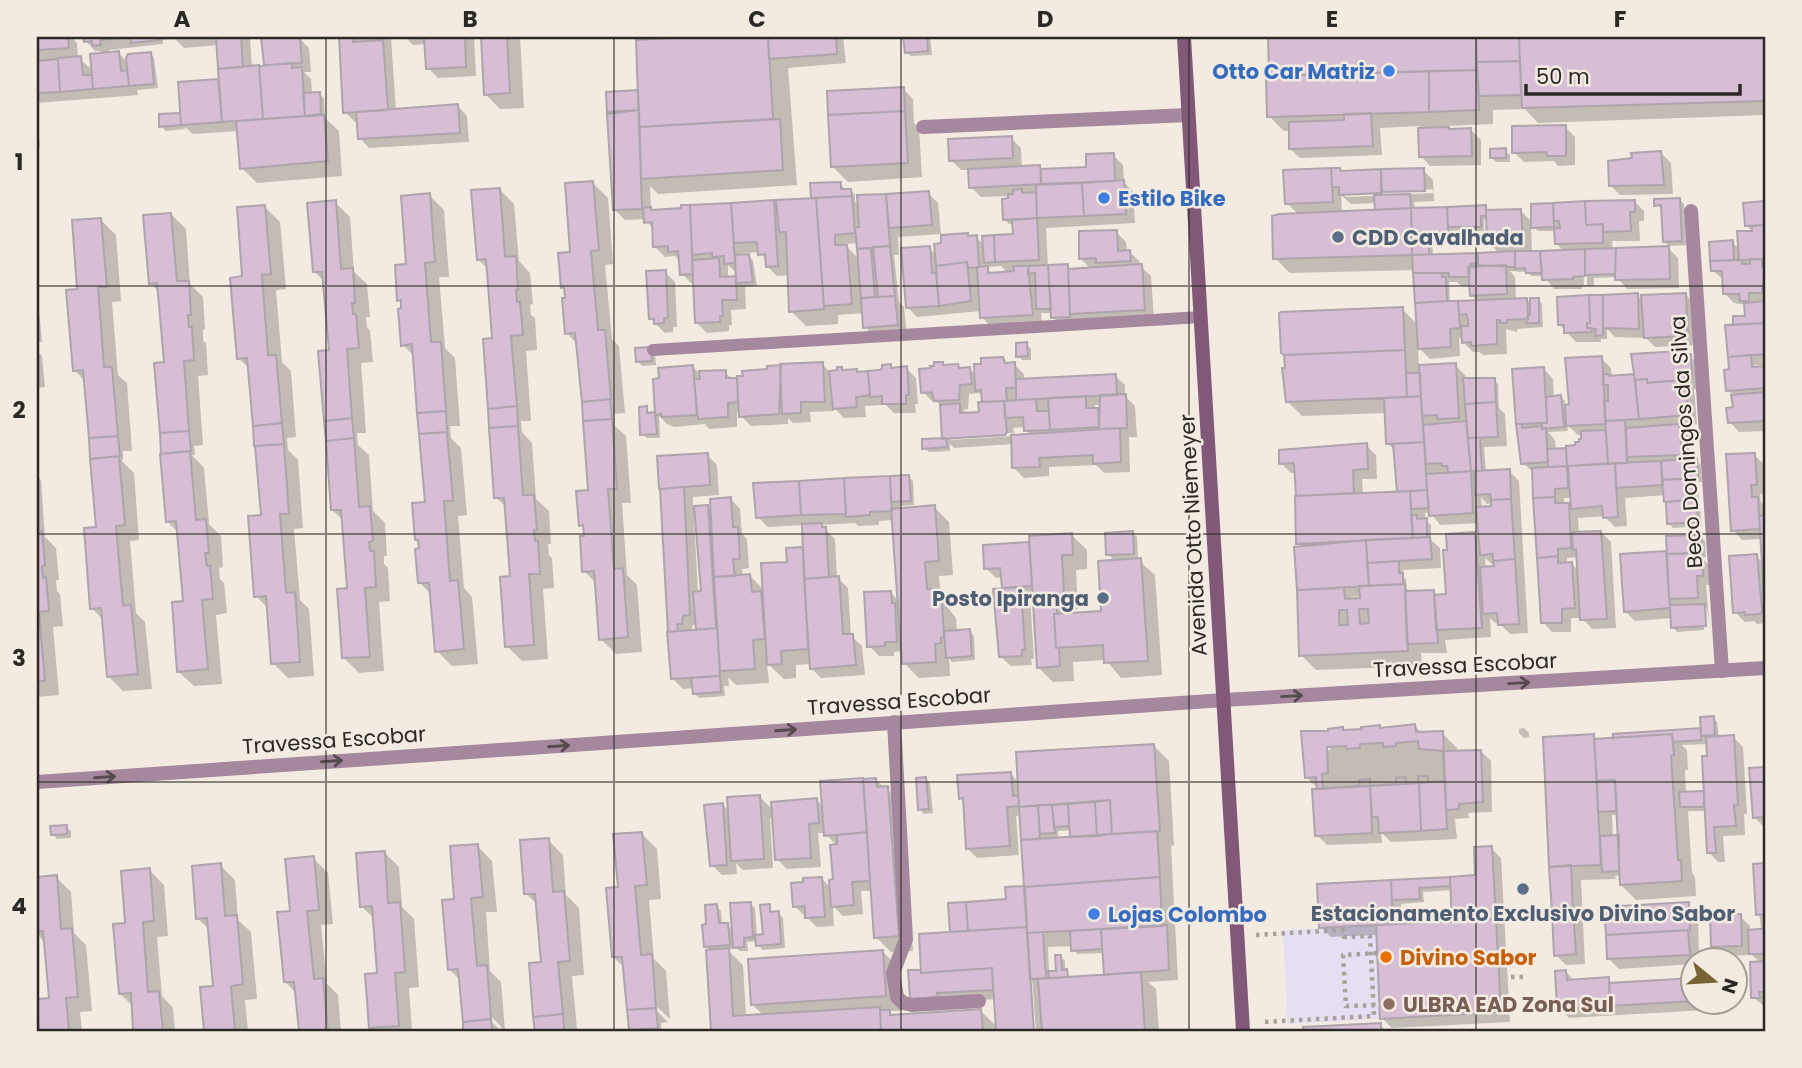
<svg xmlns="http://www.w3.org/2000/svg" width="1802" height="1068" viewBox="0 0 1802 1068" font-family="Poppins,sans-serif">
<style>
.commercial{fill:#e6def3}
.shadow{fill:#0003;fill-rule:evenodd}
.building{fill:#d7bed5;stroke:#ada4ac;stroke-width:2;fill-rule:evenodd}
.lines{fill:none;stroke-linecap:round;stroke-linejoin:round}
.path{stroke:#a8a29a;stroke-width:4.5;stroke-dasharray:3.5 5;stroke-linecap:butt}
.service{stroke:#a5889d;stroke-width:12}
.minor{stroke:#a5889d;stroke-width:14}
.tertiary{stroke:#a5889d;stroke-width:14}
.secondary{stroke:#815878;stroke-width:14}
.oneway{stroke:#564a4f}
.grid{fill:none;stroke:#2b2925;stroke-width:2;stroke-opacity:0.55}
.shop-dot{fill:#3f7fe0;stroke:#f3ebe1;stroke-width:2.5}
.service-dot{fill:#5c6f8a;stroke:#f3ebe1;stroke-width:2.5}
.food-dot{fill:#e8710a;stroke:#f3ebe1;stroke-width:2.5}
.education-dot{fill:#8d6e63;stroke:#f3ebe1;stroke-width:2.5}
.labels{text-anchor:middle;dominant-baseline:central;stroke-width:5;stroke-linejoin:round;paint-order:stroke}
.shop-label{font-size:21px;font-weight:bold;fill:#366cbe;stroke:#f3ebe1;text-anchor:start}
.service-label{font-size:21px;font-weight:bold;fill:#4e5e75;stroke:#f3ebe1;text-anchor:start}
.street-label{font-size:21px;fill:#2b2925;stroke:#f3ebe1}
.food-label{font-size:21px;font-weight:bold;fill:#c56008;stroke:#f3ebe1;text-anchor:start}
.education-label{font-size:21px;font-weight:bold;fill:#785e54;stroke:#f3ebe1;text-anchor:start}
.neatline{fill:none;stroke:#2b2925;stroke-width:2.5}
.grid-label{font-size:23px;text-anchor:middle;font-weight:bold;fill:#2b2925}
</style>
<rect width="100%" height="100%" fill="#f3ebe1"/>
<!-- commercial -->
<path class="commercial" d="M1496,919L1501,1012L1288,1024L1283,930Z"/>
<!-- shadow -->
<path class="shadow" d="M37,37H71L77,43L78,58L93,70L104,54L100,51H95L86,41L85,37H250L252,68L266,67L263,37L299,38L309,48L311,72H304L311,79L312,94H319L324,98L325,118L339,131L342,176L257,183L242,168L239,131L193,134L185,127V129L166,131L161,126L179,114L182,118L179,84L220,80L218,45L184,48L175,39L163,40V44L109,50L110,54L119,53L126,61L129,56L150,53L154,58L158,88L137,90L138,95L37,103Z
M341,37H391L396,111L458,106L467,116L469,142L369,148L360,138L359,122H355L345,112Z
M405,37H474L476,76L438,78L428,68L426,44L413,45Z
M482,37H520L524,108L500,109L485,94Z
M638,37H843L846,63L788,68L797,185L658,194L650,186L651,209L654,212L682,210V207L774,202L779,207L815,199L813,197L841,183L845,191L851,190L855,195V202L859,206V197L928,193L938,203L941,234L898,237L899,255H894L899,302L904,307L907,335L875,337L865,327L864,313L838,315V324L806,326L791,311L790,275L777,276L767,266V261L760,252L743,253V256H749L753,261L757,286L745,287L746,309L731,310L732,325H729V331L707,333L697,323L695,284H692L682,274L680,261L675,256L665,257L655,247L654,230L645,219L625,220L615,210L613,115L609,111L640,92ZM858,243L859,259L844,244ZM728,265L736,273L738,278H728Z
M905,37H930L932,55L911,56L906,52Z
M1270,37H1765V115L1538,123L1525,109L1493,110V124L1445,126L1450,130H1471L1481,140V165L1430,166L1421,156L1420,126L1380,128L1382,155L1300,158L1290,149L1291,131H1284L1269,116Z
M903,89L913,99L914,123L919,128L922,177L848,182L833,167Z
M37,110L40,147L37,148Z
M1565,127L1575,137V165L1558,166L1554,161L1524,162L1514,152Z
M1011,138L1021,148L1022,168L1040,167L1043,171L1088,168L1113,155L1123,165L1124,182L1133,192L1135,223L1046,228L1048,267L1067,266L1071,270L1091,269L1080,258L1116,232L1126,242L1127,252H1130L1140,262V266L1151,276L1154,319L1063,327L1053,317L1052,313H1041L1042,324L991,327L982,317L981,311L917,317L907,307L929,248L936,255L967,234L970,237H976L984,245L1014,236V224H1009L1004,219L1010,196L981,197L971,187L970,170H961L951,160ZM1001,266L1008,273L993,274L985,267Z
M1505,150L1510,155V162H1496L1492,158Z
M1661,153L1671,163L1673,194L1620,195L1610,185Z
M1423,170L1433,180L1434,201L1414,202L1415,210L1486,207L1490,212L1521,211L1533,223L1553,205L1555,207L1634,201L1644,211V221H1639L1640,241H1612L1613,250L1668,248L1678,258L1679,288L1627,289L1617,277L1594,278V286H1582V289H1554L1544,276H1532L1527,272L1510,271L1515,277L1516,300H1527L1531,304L1538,299L1542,304L1543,327L1517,329V332L1506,329L1507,354L1483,355L1479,352H1473L1463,342V338H1459L1460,356L1430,359L1418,347L1419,367L1455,365L1465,375L1466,380H1494L1498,384L1499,408L1505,414L1507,446L1484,447L1486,472L1509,471L1519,481L1528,633L1510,634L1499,623H1495L1490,618L1491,637L1445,640L1447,653H1421L1422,666L1316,670L1301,655L1298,590L1303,548L1298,543L1297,473H1291L1281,463L1366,445L1376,455L1377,479H1362L1363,495L1399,493L1396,451L1388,444L1386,413L1302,416L1287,401L1402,309L1418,325L1415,270L1290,273L1275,258L1299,215L1287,203L1285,172ZM1434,189V193L1346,197L1342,193ZM1341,195L1351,204L1376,203L1379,212L1342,213ZM1484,220H1488L1489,243L1500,254L1433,256L1432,237L1452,236V232L1484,231ZM1531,225L1538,231H1556L1557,244L1564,252L1532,253ZM1583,259H1587V285H1584ZM1449,282H1457L1461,286H1471L1472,295L1478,302L1450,303ZM1481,497L1487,504L1492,503V508L1482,509ZM1430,512L1440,525L1479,523L1481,540L1475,534L1447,596H1438L1433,592L1411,593L1407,589L1406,580L1403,576V570L1441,568L1440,548L1431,540V525L1425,520V513ZM1485,558L1492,564L1496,563V568L1486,569ZM1362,596V600H1355L1351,597Z
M593,183L608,198L613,264L605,265L612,339L619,346L625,413L614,414L615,426L626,436L631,503H622L627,575L637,585L642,652L616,654L601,639L596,583L584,571L585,538V529L581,525L590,491L578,345L567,333L566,290L563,287Z
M499,189L514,204L519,261L530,273L533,304L530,305L531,315L535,318L537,350L526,351L531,421H521L522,432L532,443L536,499L549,511L551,544H548L549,555L552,558L554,588L543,589L548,659L522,661L507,646L512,578L507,508L496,497L494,340L488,269L478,259Z
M429,195L444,210L449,277H439L445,348L455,358L460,426H450L451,438L461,448L467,515L458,516L464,588L472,597L478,664L452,666L437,651L432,595L420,583L421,550L420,543L417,539L426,504L415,357L403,345V303L399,300Z
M1679,199L1684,204L1686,245L1669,246L1664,241L1663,209L1656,205Z
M335,202L350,217L354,272L367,284L370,317H366L367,327L370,331L373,362L361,363L366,433H357L358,445L369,455L373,511L385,523L387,556H384V564L388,568L390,601L379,602L384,671L359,673L344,658L349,590L344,521L332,510L330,352L325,282L314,271Z
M1763,203L1765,205V365H1754V368H1765V431L1739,432L1730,422L1735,409L1733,395L1728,390L1735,327L1747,317L1746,305L1734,303L1724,293V280L1712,270L1711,243L1732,242L1740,250L1753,232L1747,226Z
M265,207L280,222L286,289L276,290L282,362L291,371L296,437L287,438L288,450L298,460L303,528L294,529L300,600L309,609L314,676L288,678L273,663L268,608L256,596L262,517L250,369L238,358L244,278Z
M171,214L186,229L190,284L203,297L205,329L203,330V341L206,343L208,375L198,376L203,445L194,446L195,455H192L204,468L209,524L221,536L223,567L219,568L220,579L224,583L227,613L216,615L222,684L194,686L179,672L185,603L179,533L168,522L166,364L160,293L150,283Z
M101,220L116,235L121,301L112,302L118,375L127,383L132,451H123V460H121L134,473L139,540L130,541L136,613L145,622L152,689L123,691L108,676L103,620L92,608L98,529L86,382L74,370L79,290Z
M665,272L675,282L677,327H673V332L665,333L651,319Z
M1685,294L1695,304L1698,345L1655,347L1646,338L1615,337L1607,329V339H1601V342H1576L1559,324L1637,295L1644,301Z
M37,308L39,310L42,342H38V352L42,356L45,387L37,388Z
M1026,344L1031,349V360H1022L1018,356Z
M1679,353L1683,356H1690L1700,366L1701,389H1694L1697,424L1679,426L1689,436L1690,460H1696L1701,465L1702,482H1697L1702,526L1673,528L1669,523L1666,495L1625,498L1627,526L1615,527L1604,516L1578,518L1579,533L1601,532L1611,542L1616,628L1592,629L1582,618H1571V632H1552L1543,622L1534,473L1523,463L1519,442L1514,371L1544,369L1553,379L1554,397H1561L1565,401V406H1570L1601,358L1611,368L1612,377L1634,376L1633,356ZM1567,425L1578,435H1583L1580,444L1568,452L1565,449L1556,450L1555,440L1548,432L1568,431ZM1564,498H1572V505H1564ZM1578,557L1579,571L1572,564H1567V558Z
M655,354L656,365L642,366L638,361Z
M1002,359L1008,365L1014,364L1024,374V381L1115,376L1125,385V396L1135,406L1137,437H1129L1130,472L1104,473L1096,465L1049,467V476L1024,478L1014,468L1013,444L954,448L950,444V451L929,452L924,448L944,440L942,407L937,402H933L923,392L933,370L942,364L945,367L958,366L961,369H970L976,376ZM980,393L983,396L984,404L980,414H968L963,410L968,409L969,394ZM1095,405H1102V410H1095ZM1025,427L1030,435L1015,436L1013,428ZM1014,433V436L950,440V436Z
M822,364L831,373L841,369L844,371L856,370L859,373L880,372L890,366L893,369L906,368L916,378L918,404H915L916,413H894L886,405H881L865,406L866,417L844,418L834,408V411L810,412L811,422L793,423L788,418V424L751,426L741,416V412H737V427L709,429L705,424L674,427L667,424L659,416L660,438H647L642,434L646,408L650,413L657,414L693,367L699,373L725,372L732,379Z
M707,455L717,465L719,495L693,497V508L707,506L713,512L731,499L740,509L742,534L747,539L749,568L742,569L743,577L750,576L765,591L789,563L805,551L803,525L768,527L758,517L909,477L913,481L914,505L900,506V510L934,507L949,522L953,575L939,576L941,599L956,618L957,632L970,631L974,636L975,660L952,662L949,658L950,676L919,678L904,663L903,651L894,652V656H879L869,646L890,592L900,602L894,520L879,521V525L858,526L855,523L821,525L835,539L837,577L848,588L851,636L862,646L865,675L821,678L811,668V664L796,665V678L784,679L767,663L769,683L736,685L728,677L729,686H724L725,696L699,698L695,694L694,688L683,689L673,679L659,458ZM694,517H697L703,593H698ZM693,625H697V631L691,632Z
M1754,455L1764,464L1765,494H1760L1761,502L1765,507V623L1757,624L1754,621L1745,622L1735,612L1756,556L1764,564L1762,539L1742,540L1733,530Z
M37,476L41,480L45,537L56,548L59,580H56L57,591L60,594L63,626L53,627L59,695L37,697Z
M1132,533L1137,537L1138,560L1155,575L1162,675L1121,678L1106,660L1073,662L1074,681L1053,682L1038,667L1034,596H1030L1034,659H1031L1032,665L1011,666L1001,657L1003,577L996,578L986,568L985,547L1031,544L1072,535L1087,550V569L1076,570L1078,609L1070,610V615L1103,612L1115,561L1108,554Z
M1700,536L1705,541L1706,557H1701L1711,567L1712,585H1706L1710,630L1707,608H1703L1704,630L1677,632L1673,627L1672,618L1635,621L1625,611L1666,553L1669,556Z
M1713,718L1717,722L1719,738L1733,737L1743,747L1747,814H1744L1745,835L1723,836L1725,862H1718L1709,852L1706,811H1688L1692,873L1695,877L1696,896L1636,900L1621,885V875L1615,876L1616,879L1581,880L1585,964L1566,965L1556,955L1593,736L1598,741L1703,729ZM1708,744L1706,796L1703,793L1686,794L1685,770H1688L1687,750L1682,745ZM1612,815H1619L1620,836L1613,837Z
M1414,725L1423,734L1442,733L1457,748V752L1481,751L1491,761L1492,812L1468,813L1469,818L1455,819L1457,839L1391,842L1381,832L1382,843L1327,845L1317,835L1320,790L1306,777L1345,732Z
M1524,728L1529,733V737L1524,738L1519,733V729Z
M1154,746L1169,761L1174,845L1171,846L1178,980L1148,982L1156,989L1159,1031H1036L1032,979L1028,975L1032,1031H713L708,951H710L705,946L708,926L716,906L721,911L722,925H727L734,932L750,904L755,908L757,937L764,936L769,906L773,914L778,913L783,918L785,948L762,950L757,941L747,942L748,951H740L733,945V949L728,950L743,965L746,1017L764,1016L752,1004L883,952L898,967L901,1011H889L894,1017L981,1011L998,1028L996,999L946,1003L922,1008L923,971L952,934L1026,891L1022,815L1016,816L1019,855L977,858L967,848L965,802L961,798L1011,774L1019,783ZM1071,830L1072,839L1059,840L1058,831ZM1073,946L1077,954L1104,953L1106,976L1071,979L1065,971V961L1060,956L1058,972L1049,973L1048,947Z
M1765,769V827H1764L1754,817L1751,770Z
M926,779L930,783L933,813L924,814L920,809Z
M876,780L902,803L913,951L891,952L876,937L873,891H861L863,914L843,916L833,906L834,926L817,927L794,906L822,879L832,889L835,881L837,846L825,833H818L821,867L787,869L777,859L774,817L770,818L773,868L743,870L736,863L737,874L722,875L712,865L723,805L730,812L760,797L773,810L817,800L823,807Z
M66,827L71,831V838L57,839L53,834Z
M642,834L657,849L661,899L649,900L654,959L666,971L670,1019L654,1004V1008L668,1022L661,1023L662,1031H630L625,968L613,957L620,888Z
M548,840L563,855L566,895L579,908L584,975L572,976L577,1029L567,1031H536L531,964L543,963L538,905L526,894Z
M477,846L492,861L497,912H486L490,971L501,982L505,1031L490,1015V1020L501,1031H465L461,981L449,969L456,900Z
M1491,848L1501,858L1510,1022L1392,1028L1382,1018L1378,935L1331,937L1321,927L1319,886L1477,877ZM1452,890L1454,924L1402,925L1401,904L1424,902L1423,892Z
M384,852L399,867L402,907L414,919L419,987L409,988L412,1031H371L367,976L379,975L375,919L362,907Z
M313,858L328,873L333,924L321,925L327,984L338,995L341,1031H301L297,994L285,982L292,913Z
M220,865L235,880L238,920L251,932L257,999L245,1000L248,1031H206L202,989L215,988L210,930L198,919Z
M1755,865H1765V1007L1753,997L1761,963L1752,955L1723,956L1713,946L1740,916L1750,926V931H1761Z
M149,870L164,885L168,936L157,937L162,996L173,1008L175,1031H135L133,1006L120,994L127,925Z
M56,877L71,892L74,933L86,945L92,1011L80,1012L82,1031H41L38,1001L51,1000L46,944L37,934V879Z
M1688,904L1698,913L1699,960H1694V964L1619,969L1609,959Z
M1566,972L1575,981L1608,979L1613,984L1694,980V1002H1723V1009L1569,1018L1559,1008Z
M1380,1025L1386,1031H1305V1029Z"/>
<!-- building -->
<path class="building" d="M37,37H68L69,48L37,50Z
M83,37H131L100,40L101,45L93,46L92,41L84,42Z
M131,37H160V40L131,43Z
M216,37H241L243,67L218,69Z
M261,37H300L302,63L264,65Z
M339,37H353V42L383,40L388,110L343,113Z
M424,37H465L466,67L426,69Z
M481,37H507L510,93L484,95Z
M687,37H768L773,119L639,127L636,40Z
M768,37H836L837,54L769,59Z
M903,37H927L928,51L905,53Z
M1268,37H1476L1477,70L1269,76Z
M1476,37H1519L1520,61L1477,62Z
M1519,37H1764L1765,101L1522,108Z
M119,51L121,71L127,70L129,86L93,89L90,54Z
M151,52L154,84L129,86L126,58L128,54Z
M81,56L83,75H92L93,89L60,92L58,58Z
M58,59L60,92L37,93V61Z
M1520,61L1521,95L1479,96L1477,62Z
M292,63V68L302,67L305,116L263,119L259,66Z
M259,65L263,119L222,122L218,69Z
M1477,70L1479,110L1429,112V71Z
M1429,71V112L1267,117L1266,76Z
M218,79L222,122L181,125L178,82Z
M904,87L905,111L828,115L827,91Z
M638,90L639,110L607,112L606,92Z
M320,92L321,114L305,116L303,93Z
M458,104L460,133L358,139L356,112Z
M639,110L642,209L613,210L607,114Z
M905,111L908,163L831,167L828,115Z
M180,113L181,125L159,127V114Z
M1371,113L1373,146L1289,149V122L1344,120V114Z
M324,115L328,161L240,169L236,121Z
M780,119L783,170L641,179L639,127Z
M1566,125V156H1547L1546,152L1512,153V126Z
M1449,127V129L1471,128L1472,156L1419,157L1418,128Z
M1012,136L1013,158L949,161L948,139Z
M1506,148V158H1490V149Z
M1661,151L1664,185L1609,186L1608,161L1632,158L1631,153Z
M1114,153L1115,181L1041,184V169L1086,167V154Z
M1040,165L1041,184L969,188L968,169Z
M1331,168L1333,202L1285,204L1283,170Z
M1331,168H1340L1341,171L1381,169L1382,193L1339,195V187H1332Z
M1424,168L1425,191L1381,192V169Z
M1124,180L1126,214L1084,216L1082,183Z
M593,181L599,250L591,251L598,330H605L611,399L582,402L575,333L565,334L562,298H565L564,287L561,288L558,253L570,252L565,183Z
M841,182V189H851L852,196L811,198L810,183Z
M1082,183L1084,216L1037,218L1036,185Z
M500,188L505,257L516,256L518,290H516L517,302H520L523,335L511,336L517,406L488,409L483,339L492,338L486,259L477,260L471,190Z
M1022,189V193L1036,192L1037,218L1003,220L1002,199L1008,198V194H1013V190Z
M929,191L932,225L889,228L886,194Z
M430,193L435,262L425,263L431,342H441L446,411L417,413L412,344L401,346L398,309L401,308V300L397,301L395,265L406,264L401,196Z
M886,194L890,246L857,249L855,227H859L857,195Z
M1410,194L1411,208L1375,210L1374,195Z
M852,196L855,233L835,235V245H847L852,304L824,306L816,198Z
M816,198L824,309L789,312L786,232H779L776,200Z
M1680,198L1682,241L1663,242L1661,205L1654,206V199Z
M336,200L341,269L353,268L355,303H352L353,314H356L359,348L347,349L352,418L324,421L318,351L329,350L322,272H313L307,203Z
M774,200L778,266L766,267L765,254L758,255L757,242L734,243L731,203Z
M1635,200V212H1630L1631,231L1603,232V224L1586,225L1585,201Z
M1585,201L1586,225L1603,224V243L1555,244L1554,228H1560L1559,221H1554L1553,203Z
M1764,201L1765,225L1745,226L1743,203Z
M731,203L735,263L724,264V256L712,257V253L692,255L690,205Z
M1553,203L1554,227L1531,228V204Z
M265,205L271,274L262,275L268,355H276L282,423L253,426L247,358L237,359L230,278L242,276L237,207Z
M681,205H690L693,274L680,275L678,251L668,252V246L653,247L652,222L644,223L643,208L651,207V210L681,208Z
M1486,205V216H1481V227H1448L1447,207Z
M1447,207L1448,232L1412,233L1411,208Z
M1411,208L1412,255L1273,259L1272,216L1279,214Z
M1521,209L1523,243L1487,244L1486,210Z
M171,213L177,281H189L191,315H188L189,327H192L194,360L184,361L189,431L160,433L154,363L164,362L157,283L149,284L143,215Z
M101,218L107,287H98L104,367H112L118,436L89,438L83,370L73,371L66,290L77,289L72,220Z
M1037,218L1039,260L995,262L994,235L1013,234L1012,220Z
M1765,225V259L1739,260L1737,231H1752V226Z
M1117,230L1118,251L1130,250L1131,261L1096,263V258L1079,259V231Z
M968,233V236L977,235L979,267L968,268L967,262L936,266L934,244L941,243V235Z
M1412,233H1429V255H1412Z
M994,235L995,262L984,263L982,236Z
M1733,240L1734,260L1710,261L1709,242Z
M890,246L895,296L878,297L873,247Z
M930,246L932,273H936L939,306L906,308L901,248Z
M1669,246L1670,279L1615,280L1616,248Z
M871,248L875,297L861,298L857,249Z
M1616,248L1615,274L1585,275V249Z
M1585,249V276L1573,277V279L1542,280L1540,251Z
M1515,251V267L1476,265L1478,263V253Z
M1515,251H1540L1542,273H1526L1525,268L1515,269Z
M1478,253V263L1470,264L1469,277H1449V273H1413L1412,255Z
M749,254L753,282L736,283L735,255Z
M719,258L720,277L736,276L737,300H722L723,316H720V322L695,323L692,260Z
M1750,259H1762V267L1765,266L1762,293H1749V301H1740L1739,294H1723L1722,271H1711L1710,261L1742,260V264H1750Z
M967,262L971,301L939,306L936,266Z
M1068,264L1070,317L1051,318L1048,265Z
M1142,264L1145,310L1070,314L1068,269Z
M1048,265L1051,309H1036L1035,273L1028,274V266Z
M1506,265L1507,294L1470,296L1468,267Z
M988,266V273L1014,271L1013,266H1028L1033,315L980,318L977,267Z
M666,270L668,318H664V323L654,324V319H649L646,271Z
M1413,273H1442V277H1446L1447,301L1415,303Z
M1638,293L1639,329L1603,328V295Z
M1686,293L1688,336L1644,338L1641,295Z
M1589,295H1603V335L1595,336L1596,329L1587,328V323H1590Z
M1589,295L1590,323H1587V328H1592V332L1564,333V325H1558L1557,297Z
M895,296L898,325L863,328L861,298Z
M1527,298L1528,319L1507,320V323H1500V320H1497V344L1471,346V342L1462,343L1461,326H1468V320L1466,314L1459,315L1458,301Z
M1530,298H1539V323H1526L1528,315H1530Z
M1447,301H1458L1460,328L1450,329L1451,347L1418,349L1415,303Z
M1765,301V323L1733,325V316H1745L1744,303Z
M1403,307L1405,350L1284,355L1281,353L1279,313L1281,312Z
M1765,323V354L1728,357L1725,325Z
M1027,342L1028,356L1016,357V343Z
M651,347L652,361L636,362L635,348Z
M1405,350L1407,397L1286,402L1282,368H1285L1284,355Z
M1680,351V355L1691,354L1692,379L1647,383V379L1635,380L1631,354Z
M1751,355L1752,367L1765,366V388L1726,391L1724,370L1729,369L1728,357Z
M1602,356L1606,424L1566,426L1565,405L1569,404L1565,358Z
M1003,357L1005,363L1015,362L1016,388H1006L1007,401L982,402L981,390L975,391L974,364H981V358Z
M823,362L825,402H801V413L782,414L780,364Z
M934,362H943V365L958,364L959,368L970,367L972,384L960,385L959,400L934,401L932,392L921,393L919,369L931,368L930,366H934Z
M1456,363L1459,418L1437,419V415L1422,416L1419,365Z
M891,364V368L907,366L909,395H906V404H882V396L870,397L868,371L879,370L882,369V365Z
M693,365L697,415L662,417L661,414L655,415L653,379L659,378L658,368Z
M781,365L779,414L739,417L737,376H743L742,371L767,369V366Z
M837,367H842V370L857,369V372L868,371L870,395L856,397L857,407L833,409L829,371L837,370Z
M1544,367L1547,423L1516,424L1512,369Z
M726,370V378H737L738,402L728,403V417L698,419L694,379H700L699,371Z
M1406,373H1420L1421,396L1407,397Z
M1116,374L1117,395L1016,400V379Z
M1603,374H1608L1609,376L1634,374L1639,419L1605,421L1604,401H1608V385H1603Z
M1463,378H1495L1496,402L1465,404Z
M1647,379V383L1685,380L1688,415L1639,419L1635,380Z
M1765,392V421L1728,423L1726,408L1733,407L1731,395Z
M1126,394L1127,428L1099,429L1100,395Z
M1561,395L1564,427L1542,429L1541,423H1547L1546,397Z
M1086,396V408H1098L1099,427L1050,430L1048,398Z
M1421,396L1424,442L1386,444L1384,398Z
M610,399L612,419L583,421L582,402Z
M1036,399L1037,411H1049L1050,430L1024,431L1023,417L1005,418L1004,401Z
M1004,401L1007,432L1005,435L942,439L940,405L960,403V413L979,412L978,402Z
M1496,402L1498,437L1468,438L1465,404Z
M517,406L518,426L489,428L488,409Z
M647,406V413L655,412L657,434L640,435L639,407Z
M446,411L447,432L419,434L417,413Z
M352,418L354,438L326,441L324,421Z
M612,419L617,489H608L614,569L623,568L628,637L599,640L594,571L582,572L580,536H584L583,525L579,526L576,491L588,490L583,421Z
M1625,420L1627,463L1608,464L1605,421Z
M1466,421L1471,471L1448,473L1447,466H1442L1441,463L1426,464L1423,425Z
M282,423L284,444L254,446L253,426Z
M1516,424H1522V428L1542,426V429L1546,428L1548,462L1521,464Z
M1679,424L1682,455L1627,457L1626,428Z
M518,426L523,495H534L537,530H534L535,541H538L540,574H529L534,645L505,647L500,577L510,576L504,498H494L489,428Z
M1120,428L1121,462L1093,464V455L1039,458L1040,467L1012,468L1011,435Z
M1606,430L1608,464L1567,466L1566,446L1575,445V442H1579V439H1581V431Z
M189,431L191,451L161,454L160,433Z
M447,432L453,501H444L450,581L458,580L464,649L435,652L429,583H418L415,549L419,548L418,540H415L412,503L425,502L419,434Z
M118,436L120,456L90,459L89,438Z
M354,438L359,507L370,506L373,541L369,542L370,551H374L376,587L365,588L370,657L342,658L337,589L347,588L341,510H331L326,441Z
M946,438L947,447L922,449V439Z
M1468,438H1480L1482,471H1471Z
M1424,442L1427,490L1397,492L1393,444Z
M1367,443L1368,469L1353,470L1354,493L1296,496L1294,463L1279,464V450Z
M284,444L289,514H280L286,593L295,592L300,662L271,664L266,596L254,597L248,516L261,515L255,446Z
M1566,448L1567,466L1548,467L1547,449Z
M190,451L196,520L206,519L209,553H205L207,566H210L213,599L202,600L208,669L177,672L172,602L183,601L176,521L166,522L160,454Z
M708,453L710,485L659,489L657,456Z
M1755,453L1757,485H1751L1752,497H1758L1760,529L1731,531L1726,454Z
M119,456L125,525L116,526L123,606L131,605L138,674L107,677L101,608L90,609L84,528L96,527L90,459Z
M1697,458L1698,478L1662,480L1661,461Z
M1661,461L1663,485L1616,488L1615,463Z
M1615,463L1618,517L1603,518L1602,506L1571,509L1568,466Z
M1567,466L1568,488L1555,489V497L1533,498L1532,468Z
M1510,469L1511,499L1491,500L1490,494L1475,495L1474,471Z
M1471,471L1473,513L1429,516L1426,474Z
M909,475L911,501L891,502L890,476Z
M890,476L892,511L870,512V515L846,517L844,478Z
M844,478L846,514L801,515L799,481Z
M1694,478L1695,500L1664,502L1662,480Z
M799,481L801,515L756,518L753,483Z
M684,487L690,615L683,616L682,624H677L678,631L668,632L660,489Z
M1427,490L1429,508L1411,509L1410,491Z
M1410,491L1413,538L1296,544L1295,496Z
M731,497L733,527H738L740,559H733L735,576L714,577L710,499Z
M1555,497V503H1569L1571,548L1558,549V556L1537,558L1533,498Z
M1511,499L1515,559L1493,561V554L1480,555L1476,507L1491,506V500Z
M1697,499L1698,522L1667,524L1666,502Z
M708,505L716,628L696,630L693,592L701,591L694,506Z
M935,505L939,561L925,562L927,589H933L934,602L942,601L944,637L941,638V643L935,644L936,662L902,664L891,509Z
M1411,515H1417V519L1427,518V537L1413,538Z
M1765,515V613L1759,516Z
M822,523V527H826L829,577L804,579L802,524Z
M42,531L45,565L42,566L43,578L46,577L49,611L39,612L45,681H37V532Z
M1133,531L1134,554L1106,555L1105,533Z
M1601,531L1607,619L1580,620L1576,549L1573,550L1572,532Z
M1475,532L1482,628L1436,630L1434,595L1446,594L1443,550H1447L1446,534Z
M1072,533L1073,555H1062L1064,595L1056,596L1057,614H1054L1056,648H1059L1060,666L1037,668L1029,536Z
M1701,535L1702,553L1667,554L1666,536Z
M1430,537L1432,559L1367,563L1366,540Z
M1366,540L1369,586L1297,590L1294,547Z
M1029,542L1032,586L1002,588L1000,568L984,569L983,545Z
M803,547L808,649L781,651L782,664L767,665L761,563L787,562L786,548Z
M1666,551L1670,608L1624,612L1620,554Z
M1690,553V555H1702L1703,576H1697L1698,598L1669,599L1667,554Z
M1757,554L1762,611L1760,614L1745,615V612L1733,613L1729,556Z
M1558,556V563L1572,562L1575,608L1562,609V623H1541L1537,558Z
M1141,558L1148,661L1104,663L1103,645L1056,648L1054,614L1101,611L1098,561Z
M1515,559L1519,624L1498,625L1497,613L1483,614L1480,567L1494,566L1493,561Z
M1399,561V573H1403V584L1369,586L1367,563Z
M750,574L752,592L761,591L765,639L753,640L755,669L720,671L714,577Z
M839,576L843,634H853L856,665L810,669L804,579Z
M1405,584L1408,651L1299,656L1297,590L1344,588L1345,599L1360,598L1359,586ZM1359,609H1368L1369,623L1360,624ZM1339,610H1347L1348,625H1339Z
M1021,587L1025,650H1022V656L999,657L993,589Z
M1434,590L1438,643L1407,644L1405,591Z
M891,591L892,603H895L897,642H885V646L867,647L864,592Z
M1705,604L1706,626L1671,628L1670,605Z
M717,628L720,676L671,679L667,632Z
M970,629L972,656L946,658L944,631Z
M720,676L721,692L693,694L691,678Z
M1714,716L1715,735L1701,736L1700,717Z
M1415,724L1416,732L1443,731L1445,781L1428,782V776H1418L1419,783L1406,784V777L1396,778V784L1370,786V779L1359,780L1360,786L1317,789L1316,777L1305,778L1301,731H1328V729L1343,727V730L1362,729L1361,727L1380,725V728Z
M1701,728V740L1673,742L1672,734L1613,738V734Z
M1594,734L1601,865L1549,867L1543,737Z
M1672,734L1674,755L1671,756L1678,860H1681L1682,881L1620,885L1615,780L1597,781L1594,739Z
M1734,735L1738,805H1734L1736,826L1714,827L1716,853H1707L1702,756H1707L1706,737Z
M1418,741L1419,749L1443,751L1445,781L1428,782V776H1418L1419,783L1406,784V777L1396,778V784L1370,786V779L1359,780L1360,786L1323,789L1322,774L1328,773L1327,747L1346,746L1347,749L1360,748V744L1383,743V747L1396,746V743Z
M1154,744L1160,831L1112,834L1110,800L1019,807L1016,752Z
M1481,750L1483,802L1459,804V809L1446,810L1443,751Z
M1765,767V817L1753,818L1749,768Z
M1011,772L1013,796L1018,795L1019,806L1007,807L1010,846L966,849L963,798L959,799L957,775Z
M926,777L929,809L918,810L916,778Z
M863,778L867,832L824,836L820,781Z
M876,778L877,787L888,786L899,936L874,938L863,779Z
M1615,780L1617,811L1598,812L1597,781Z
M1445,781L1447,829L1421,831L1419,783Z
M1419,783L1421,831L1379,833L1378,817H1372L1370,786Z
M1370,786L1372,833L1315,836L1312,789Z
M1704,791V807H1680L1679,792Z
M760,795L764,859L731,861L727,797Z
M817,798L819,823L809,824L811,858L775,860L771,802Z
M1110,800L1112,834L1097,836L1095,802Z
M1095,802L1097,836L1070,837L1068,804Z
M723,803L727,865L710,866L704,805Z
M1068,804L1069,826L1054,827L1052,805Z
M1038,805H1052L1055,833L1040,834Z
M1038,805L1040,839L1021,840L1019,807Z
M67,825V834L51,835L50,826Z
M1157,831L1160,877L1024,887L1021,840Z
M642,832L647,885L635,886L641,955L652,954L656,1008L627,1010L622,957H612L606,888L618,887L613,834Z
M867,832L870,881L852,882L854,905L831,907L829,880L833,879L830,845L837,844V835Z
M1619,835V871L1602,872L1600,836Z
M549,838L553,892L564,891L570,961L558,962L563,1014L533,1017L529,963L541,962L535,894H524L520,840Z
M478,844L483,897L471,898L477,966L487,965L491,1019L463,1022L458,969L448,970L442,900L454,899L450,846Z
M1492,846L1496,919L1452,922L1450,877L1475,875L1474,847Z
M385,851L388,903L400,902L405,972L395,973L399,1026L369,1028L365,974L377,973L372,906L360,907L356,853Z
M314,856L319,910L307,911L314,979L323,978L328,1031H299L294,982H284L277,912L290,911L285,859Z
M221,863L225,916L237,915L243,984L231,986L235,1031H204L200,987L213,986L207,918L196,919L192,866Z
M1765,863V914L1756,915L1753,864Z
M1571,865L1573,911L1552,912L1549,867Z
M150,868L154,921L143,922L148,992L159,991L163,1031H133L131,993L119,994L113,924L125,923L121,871Z
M57,875L61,929L72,928L78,997L66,998L69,1031H39L37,999L49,998L43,931H37V877Z
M822,877L825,917L805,918V906L793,907L791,883L803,882V878Z
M1160,877L1162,926L1027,933L1024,887Z
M1450,877V886L1419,888L1420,899L1392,900L1391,880Z
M1391,880L1393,924L1319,928L1317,884Z
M1025,886L1027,927L968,931L966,902L1006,899L1005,887Z
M751,902L753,937L744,938V947L733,948L730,903Z
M966,902L968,931L950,932L948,903Z
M1689,902L1690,930L1606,935L1604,907Z
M717,904L719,923H728L730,945L704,947L702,925L706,924L705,905Z
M770,904V912L779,911L781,944L756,946L755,935L763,934L760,905Z
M1573,911L1576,954L1554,956L1552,912Z
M1741,914L1742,946L1711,947L1710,916Z
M1496,919L1501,1012L1380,1019L1376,925Z
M1167,925L1169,970L1104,975L1101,929Z
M1027,927L1034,1031H996L992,968L921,973L919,934Z
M1101,929L1102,949L1071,951L1070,931Z
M1759,929H1765V954H1749L1748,930Z
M1688,930L1690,955L1607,959L1606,935Z
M1027,933H1043L1046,978L1030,979Z
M729,948L733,1016L880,1007L881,1030L711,1031L706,950Z
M883,950L886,996L751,1005L748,959Z
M1055,955H1061L1062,970L1067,969L1068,977L1049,978L1048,971H1056Z
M1765,961V992H1759L1760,998H1751L1750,962Z
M992,968L993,990L937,993L938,997L910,999L908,970H921V973Z
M1566,970L1567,980L1609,977L1610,1006L1557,1009L1555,971Z
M1141,972L1145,1031H1042L1038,979Z
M1694,978V1001L1610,1006L1609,983Z
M656,1008L658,1028L629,1030L627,1010Z
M981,1009L983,1031H881L880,1010H890V1015Z
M563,1014L564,1031H535L533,1017Z
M491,1019L492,1031H463V1022Z
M1381,1023V1031H1303V1027Z"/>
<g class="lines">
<!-- path -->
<path class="path" d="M1256,935L1343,930L1344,937L1370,936L1374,1016L1262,1022
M1377,953L1343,955L1346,1006L1380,1005
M1511,977H1527"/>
<!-- service -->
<path class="service" d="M653,350L1201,317"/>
<!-- minor -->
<path class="minor" d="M923,127L1188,115
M1691,211L1722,671
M894,722L906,939L893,973L897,997L903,1003L912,1005L979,1001"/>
<!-- tertiary -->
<path class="tertiary" d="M37,782L1224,700L1765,668"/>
<!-- secondary -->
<path class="secondary" d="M1184,37L1243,1031"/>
</g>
<!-- one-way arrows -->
<defs><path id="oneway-shaft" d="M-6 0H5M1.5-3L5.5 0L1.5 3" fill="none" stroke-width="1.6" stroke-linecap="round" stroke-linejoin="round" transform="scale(1.75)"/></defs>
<g class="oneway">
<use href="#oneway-shaft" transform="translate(1519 683) rotate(-3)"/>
<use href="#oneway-shaft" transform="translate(1292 696) rotate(-3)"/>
<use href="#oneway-shaft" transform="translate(786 730) rotate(-4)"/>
<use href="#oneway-shaft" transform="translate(559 746) rotate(-4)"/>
<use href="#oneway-shaft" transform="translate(332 761) rotate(-4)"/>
<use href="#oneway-shaft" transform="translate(105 777) rotate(-4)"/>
</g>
<!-- grid -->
<path class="grid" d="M326,37V1031M614,37V1031M901,37V1031M1189,37V1031M1476,37V1031M37,286H1765M37,534H1765M37,782H1765"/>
<!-- markers -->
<g class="shop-dot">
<circle cx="1389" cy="71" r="7"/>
<circle cx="1104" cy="198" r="7"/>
<circle cx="1094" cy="914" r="7"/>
</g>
<g class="service-dot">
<circle cx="1338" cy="237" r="7"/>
<circle cx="1103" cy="598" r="7"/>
<circle cx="1523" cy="889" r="7"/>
</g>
<circle class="food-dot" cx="1386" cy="957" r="7"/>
<circle class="education-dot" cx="1389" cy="1004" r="7"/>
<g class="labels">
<!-- shop labels -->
<g class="shop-label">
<text x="1375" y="71" text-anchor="end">Otto Car Matriz</text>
<text x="1118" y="198">Estilo Bike</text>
<text x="1108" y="914">Lojas Colombo</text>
</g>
<!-- service labels -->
<g class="service-label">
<text x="1352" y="237">CDD Cavalhada</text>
<text x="1089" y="598" text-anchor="end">Posto Ipiranga</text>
<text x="1523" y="913" text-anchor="middle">Estacionamento Exclusivo Divino Sabor</text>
</g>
<!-- street labels -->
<g class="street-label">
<text transform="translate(1686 442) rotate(-94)">Beco Domingos da Silva</text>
<text transform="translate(1193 535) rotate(-93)">Avenida Otto Niemeyer</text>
<text transform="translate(1465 665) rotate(-3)">Travessa Escobar</text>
<text transform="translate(899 701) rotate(-4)">Travessa Escobar</text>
<text transform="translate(334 740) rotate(-4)">Travessa Escobar</text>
</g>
<!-- food labels -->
<g class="food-label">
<text x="1400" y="957">Divino Sabor</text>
</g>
<!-- education labels -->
<g class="education-label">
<text x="1403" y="1004">ULBRA EAD Zona Sul</text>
</g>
</g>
<!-- border -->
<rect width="1802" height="1068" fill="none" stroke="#f3ebe1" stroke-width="77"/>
<!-- north arrow -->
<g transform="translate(1714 981) rotate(108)"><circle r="33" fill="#f3ebe1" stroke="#a39d96" stroke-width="2"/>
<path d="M0-5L12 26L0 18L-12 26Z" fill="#776332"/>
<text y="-10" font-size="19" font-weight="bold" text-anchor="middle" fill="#2b2925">N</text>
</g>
<!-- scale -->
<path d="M1526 84v10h214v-10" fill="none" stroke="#2b2925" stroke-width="3.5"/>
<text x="1536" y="84" font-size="21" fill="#2b2925" stroke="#f3ebe1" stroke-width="5" paint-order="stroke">50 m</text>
<rect x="38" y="38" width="1726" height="992" class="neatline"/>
<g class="grid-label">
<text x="182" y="27">A</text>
<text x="470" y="27">B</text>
<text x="757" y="27">C</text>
<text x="1045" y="27">D</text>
<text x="1332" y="27">E</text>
<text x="1620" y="27">F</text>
<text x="19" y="170">1</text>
<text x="19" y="418">2</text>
<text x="19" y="666">3</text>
<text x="19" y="914">4</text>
</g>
</svg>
